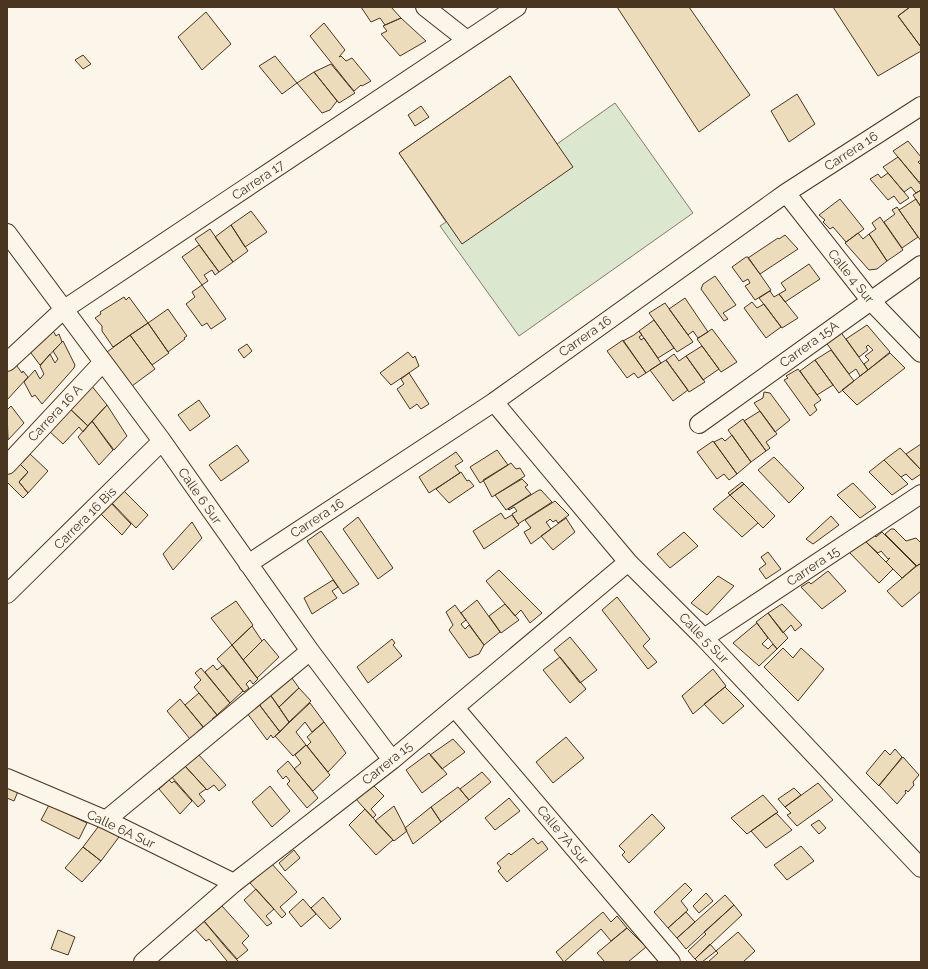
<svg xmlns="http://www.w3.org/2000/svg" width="928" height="969" viewBox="0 0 928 969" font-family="Raleway,sans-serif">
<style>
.green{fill:#dce7d0;stroke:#887966}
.building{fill:#ecdcbc;stroke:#4a3520}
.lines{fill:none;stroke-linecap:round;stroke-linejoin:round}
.street-casing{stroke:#4a3520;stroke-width:20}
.street{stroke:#fbf6e9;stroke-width:18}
.labels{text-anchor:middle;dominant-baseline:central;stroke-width:3;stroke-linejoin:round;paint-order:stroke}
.street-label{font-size:13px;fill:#4a3520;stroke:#fbf6e9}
</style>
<rect width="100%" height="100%" fill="#fbf6e9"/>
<!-- green -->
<path class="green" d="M510,76L557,144L615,103L693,213L519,336L440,226L446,222L399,153Z"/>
<!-- building -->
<path class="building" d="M361,7H391L401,18L385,25L380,18L371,22Z
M617,7H689L750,95L699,132Z
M833,7H910L898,16L921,47V51L878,76Z
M910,7H921V47L898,16Z
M206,12L231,44L202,70L178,37Z
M401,18L426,41L400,56L381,34L387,31L383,26Z
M324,23L345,50L339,57L341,56L346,61L352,58L371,81L362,86L361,85L354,91L345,80L310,36Z
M83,55L91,64L83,69L75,60Z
M275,56L297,83L282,94L259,66Z
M331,64L355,93L339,103L314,72Z
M314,72L337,101L330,110L322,113L297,83Z
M510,76L573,167L462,244L399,153Z
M797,94L815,124L789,142L771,111Z
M421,106L429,117L415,126L408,115Z
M908,141L921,157V160L918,162L921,165V181L919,182L893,151Z
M898,157L921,185V190L916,193L911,187L904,192L883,167Z
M888,173L909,198L900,204L894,196L888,200L870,179L878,174L881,178Z
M921,190V207L913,195Z
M840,199L864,229L846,242L833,227L830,229L823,222L825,220L819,215Z
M916,199L921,207V241L899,210Z
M897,207L918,237L902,248L884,222L895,214L892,210Z
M251,211L267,232L245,247L231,225Z
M880,217L903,250L887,261L869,234L876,229L872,223Z
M231,225L248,251L233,262L215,237Z
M210,229L233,262L219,272L195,239Z
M858,233L863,239L869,234L887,261L877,269L869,270L845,243Z
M785,235L798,249L760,274L748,258L778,238L779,239Z
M199,245L219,272L215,275L212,270L204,275L208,281L202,285L182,257Z
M746,257H748L771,290L755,300L745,286L750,283L748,279L743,282L732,267Z
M809,264L820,279L785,302L779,294L786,290L781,283Z
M715,276L736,305L723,313L728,319L724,321L701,289L703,284Z
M202,285L226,319L211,329L207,323L202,326L186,304L195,297L192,292Z
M770,291L774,297L779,294L798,318L782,328L759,298Z
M124,297L126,300L129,297L148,323L113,347L102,331V326L95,318L101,314L100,312Z
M685,298L708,332L698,338L693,331L688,335L669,309Z
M752,302L757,308L764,304L781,327L766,338L744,308Z
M665,303L693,342L677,352L649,313Z
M168,309L187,336L184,338L185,339L168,352L148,323Z
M654,320L674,348L658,358L639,331Z
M148,323L169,353L152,365L130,335Z
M867,325L890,352L868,370L864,364L869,360L865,356L873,350L868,345L866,347L868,350L859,357L846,339Z
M51,327L56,336L59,334L62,342L40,365L28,349Z
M712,329L737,362L721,372L697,339Z
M639,331L642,335L639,337L641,340L644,338L661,363L646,373L623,341L634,335Z
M840,331L868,370L860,376L856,369L849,374L825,341Z
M130,335L155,369L132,386L107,352Z
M623,340L646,373L638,378L634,373L627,378L607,351Z
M63,341L75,365L74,368L42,404L35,395L32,397L24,382L35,370L40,379L44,374L40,366L50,354L55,363L58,359L53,351Z
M247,344L252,351L244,358L238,350Z
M702,346L719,369L703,380L686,356Z
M831,350L854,381L839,393L815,360Z
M408,352L413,358L415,356L419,366L391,385L380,373Z
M890,353L905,368L857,405L842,390Z
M674,354L679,361L686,356L705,382L689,392L666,360Z
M666,360L688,390L673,401L650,370Z
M815,360L833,385L817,395L800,371Z
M14,362L22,373L23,371L28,377L7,400V369Z
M798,369L821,400L814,405L817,410L810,416L784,380L788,378L786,376Z
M409,373L429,404L421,409L417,404L410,409L397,389L404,384L401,379Z
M91,385L107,405L88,426L70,409Z
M764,392L770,393L790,420L775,432L754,403L763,398Z
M199,400L210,416L190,431L178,415Z
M107,405L127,436L114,450L92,421Z
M11,406L24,423L8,440L7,410Z
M68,407L88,426L83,432L79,427L63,444L48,430Z
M760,411L777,434L766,442L770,448L766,451L744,421Z
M743,419L766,451L751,462L728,430Z
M92,421L113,450L99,465L78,437Z
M732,435L751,462L737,474L714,442L722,438L725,441Z
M713,441L737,474L729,480L724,474L717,479L697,452Z
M921,444V470L906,454Z
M237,445L249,461L221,481L209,465Z
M900,448L921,470V474L912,480L906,474L901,477L884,460Z
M497,450L508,465L480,483L470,467Z
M456,452L463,461L455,466L460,473L429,493L419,477Z
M30,454L48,471L28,493L19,482L28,472L19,463L21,460L23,462Z
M774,457L804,488L789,503L758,470Z
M884,460L908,484L892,495L869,472Z
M19,463L28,472L19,482L28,493L23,498L7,482V473Z
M511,463L516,469L520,468L525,476L492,497L483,480Z
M461,472L467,481L469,480L474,486L449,503L436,489Z
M522,479L528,485L525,487L531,494L506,510L495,495Z
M742,482L744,484L730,495L728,493Z
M853,483L876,507L860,518L837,495Z
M744,484L775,516L763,528L730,495Z
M123,490L148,515L136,528L111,502Z
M539,490H541L552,502L518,524L512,514L517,511L514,507L509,510L508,509Z
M730,495L758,523L742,537L713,509Z
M555,501L569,515L558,523L556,520L553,522L550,519L548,521L546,522L551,529L531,544L524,532L531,528L525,520Z
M111,503L131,524L122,535L101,514Z
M501,513L505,519L512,515L519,525L484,549L473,531Z
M831,516L839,525L813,544L806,539Z
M358,517L393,568L378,579L343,529Z
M566,518L575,532L553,550L541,536Z
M192,522L202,538L173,570L163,554Z
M891,529H894L906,541L916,538L921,543V563L917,566L885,534Z
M321,531L359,584L343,594L307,541Z
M684,532L698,546L670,568L657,554Z
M882,532L916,566L902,578L886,562L890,558L888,559L881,551L878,553L866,542L874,535L876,537Z
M865,541L893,569L879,583L848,551Z
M768,552L781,569L766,579L759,569L766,564L761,557Z
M919,564L921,566V591L902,607L887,591Z
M499,570L542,613L530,623L521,610L515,616L486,581Z
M828,571L846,591L822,609L801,587L809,582L811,584Z
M718,576L734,586L707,615L691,603Z
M333,580L338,587L332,591L337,598L312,614L304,598Z
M617,597L650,639L643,646L657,662L648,669L602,610Z
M477,600L500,632L484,645L461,613Z
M236,601L253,625L232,645L211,618Z
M505,604L519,620L501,633L489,616Z
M782,604L802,625L795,631L791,625L783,633L768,613Z
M455,605L466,620L461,624L465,629L469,625L484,645L479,654L469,658L449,630L453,625L446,612Z
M768,613L788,638L777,649L756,622Z
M757,623L768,638L762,644L768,649L773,644L777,649L759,666L733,643Z
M252,626L262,641L243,660L232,645Z
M570,637L597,670L580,683L554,650Z
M264,639L279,657L257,678L243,660Z
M392,639L395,643L393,645L402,656L368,683L357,667Z
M232,645L258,679L253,684L250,680L246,684L249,688L244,692L217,659Z
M783,648L793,658L801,648L824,669L798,701L764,667Z
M560,657L586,689L570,703L543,670Z
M213,665L217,670L223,665L243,691L230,703L205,672Z
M201,668L230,703L217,715L194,687L201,680L195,673Z
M713,669L726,686L693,714L682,696Z
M289,674L299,688L279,707L269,693Z
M725,687L744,706L723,724L704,704Z
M299,688L311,701L289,722L279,707Z
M199,693L217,715L212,719L214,721L205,729L185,705Z
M269,693L289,722L280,732L258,703Z
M180,699L203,727L190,739L167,711Z
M258,703L280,732L273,738L271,735L267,740L247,713Z
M310,703L324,722L312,732L305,722L296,732L306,745L293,756L275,736Z
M324,722L346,753L328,772L307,746L311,742L307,737Z
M566,737L584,758L553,783L536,762Z
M453,739L465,752L442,769L430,755Z
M306,745L330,775L313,791L294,769L301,763L295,755Z
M895,749L902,757L879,786L866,773L885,750L890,755Z
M429,753L447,774L422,793L406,770Z
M199,755L226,785L219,791L214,785L207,790L185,766Z
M903,757L919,775L913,782L914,785L908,792L906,790L905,791L906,793L897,804L879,785Z
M288,761L318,798L307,808L287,784L290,781L286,776L283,779L277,771Z
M185,766L206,789L199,794L205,801L198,807L171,776Z
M482,772L491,782L469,800L460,789Z
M169,780L172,783L174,781L192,801L180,814L159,789Z
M369,781L384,796L371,809L376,815L373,818L354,797Z
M818,783L833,800L797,826L787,815L791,813L785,807Z
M7,785L19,789L14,801L7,798Z
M270,786L290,811L272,827L252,802Z
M458,787L469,800L441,822L431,807Z
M794,788L801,795L785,807L778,799Z
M763,795L778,812L747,834L731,818Z
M509,798L520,811L495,830L485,818Z
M49,805L87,823L79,839L41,820Z
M394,806L407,831L394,841L375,821Z
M431,807L441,822L413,844L405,828Z
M365,809L393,840L376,855L349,825Z
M776,813L792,830L766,848L751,831Z
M652,814L665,828L629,863L622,855L625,852L619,846Z
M819,820L826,828L819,834L811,825Z
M101,823L119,837L101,861L83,847Z
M533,838L538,844L542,841L548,849L507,882L498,871L501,868L497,863L509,853L511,855Z
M801,846L814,861L787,880L774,865Z
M83,847L101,861L82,882L65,868Z
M294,850L300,858L285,871L279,863Z
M272,864L297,892L280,907L286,914L282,918L250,883Z
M685,883L692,890L681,901L688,910L668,928L654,912Z
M256,889L274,909L266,916L272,923L267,926L244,900Z
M706,893L713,901L699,913L693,906Z
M725,895L734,905L686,949L677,938Z
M323,897L341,919L330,929L311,908Z
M303,899L316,914L301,927L289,912Z
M734,905L742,915L695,959L688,951L706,934L704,932Z
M222,906L249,936L242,943L248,950L237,959L204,921Z
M603,912L611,922L617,916L627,928L611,941L601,929L564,962L556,952Z
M686,912L695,922L677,938L668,928Z
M203,920L227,949L239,962H226L227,961L209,939L206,941L194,928Z
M627,928L646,947L628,962H605L597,953Z
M58,930L75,937L68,955L51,949Z
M738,932L755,951L743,962H708L718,953L716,951Z
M710,944L716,951L702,962H698L695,959Z"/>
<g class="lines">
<!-- street casing -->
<g class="street-casing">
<path id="street" d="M425,7L467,40
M786,193L870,300L921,353
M7,233L162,441L310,651L392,760
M7,362L63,310L517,7
M494,402L628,562L704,638L921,868
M699,424L921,265
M7,465L103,362
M248,564L494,402L786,193L921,106
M7,594L162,441
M704,638L921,494
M455,708L671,962
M7,778L106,820L234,883
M106,820L310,651
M143,962L234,883L392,760L628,562"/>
</g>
<!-- street -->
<use href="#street" class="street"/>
</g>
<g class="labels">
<!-- street labels -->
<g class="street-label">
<text transform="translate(851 151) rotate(-33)">Carrera 16</text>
<text transform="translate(258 180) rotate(-34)">Carrera 17</text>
<text transform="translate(851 276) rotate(51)">Calle 4 Sur</text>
<text transform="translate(585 336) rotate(-35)">Carrera 16</text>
<text transform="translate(809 344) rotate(-36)">Carrera 15A</text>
<text transform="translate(55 413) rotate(-47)">Carrera 16 A</text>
<text transform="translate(200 496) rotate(55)">Calle 6 Sur</text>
<text transform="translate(85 518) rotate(-45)">Carrera 16 Bis</text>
<text transform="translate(317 518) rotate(-33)">Carrera 16</text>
<text transform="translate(813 566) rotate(-34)">Carrera 15</text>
<text transform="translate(704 638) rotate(46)">Calle 5 Sur</text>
<text transform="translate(387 763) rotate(-39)">Carrera 15</text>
<text transform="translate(121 829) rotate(25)">Calle 6A Sur</text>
<text transform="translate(563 835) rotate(50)">Calle 7A Sur</text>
</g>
</g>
<!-- border -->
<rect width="928" height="969" fill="none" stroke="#4a3520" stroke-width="16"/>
</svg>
